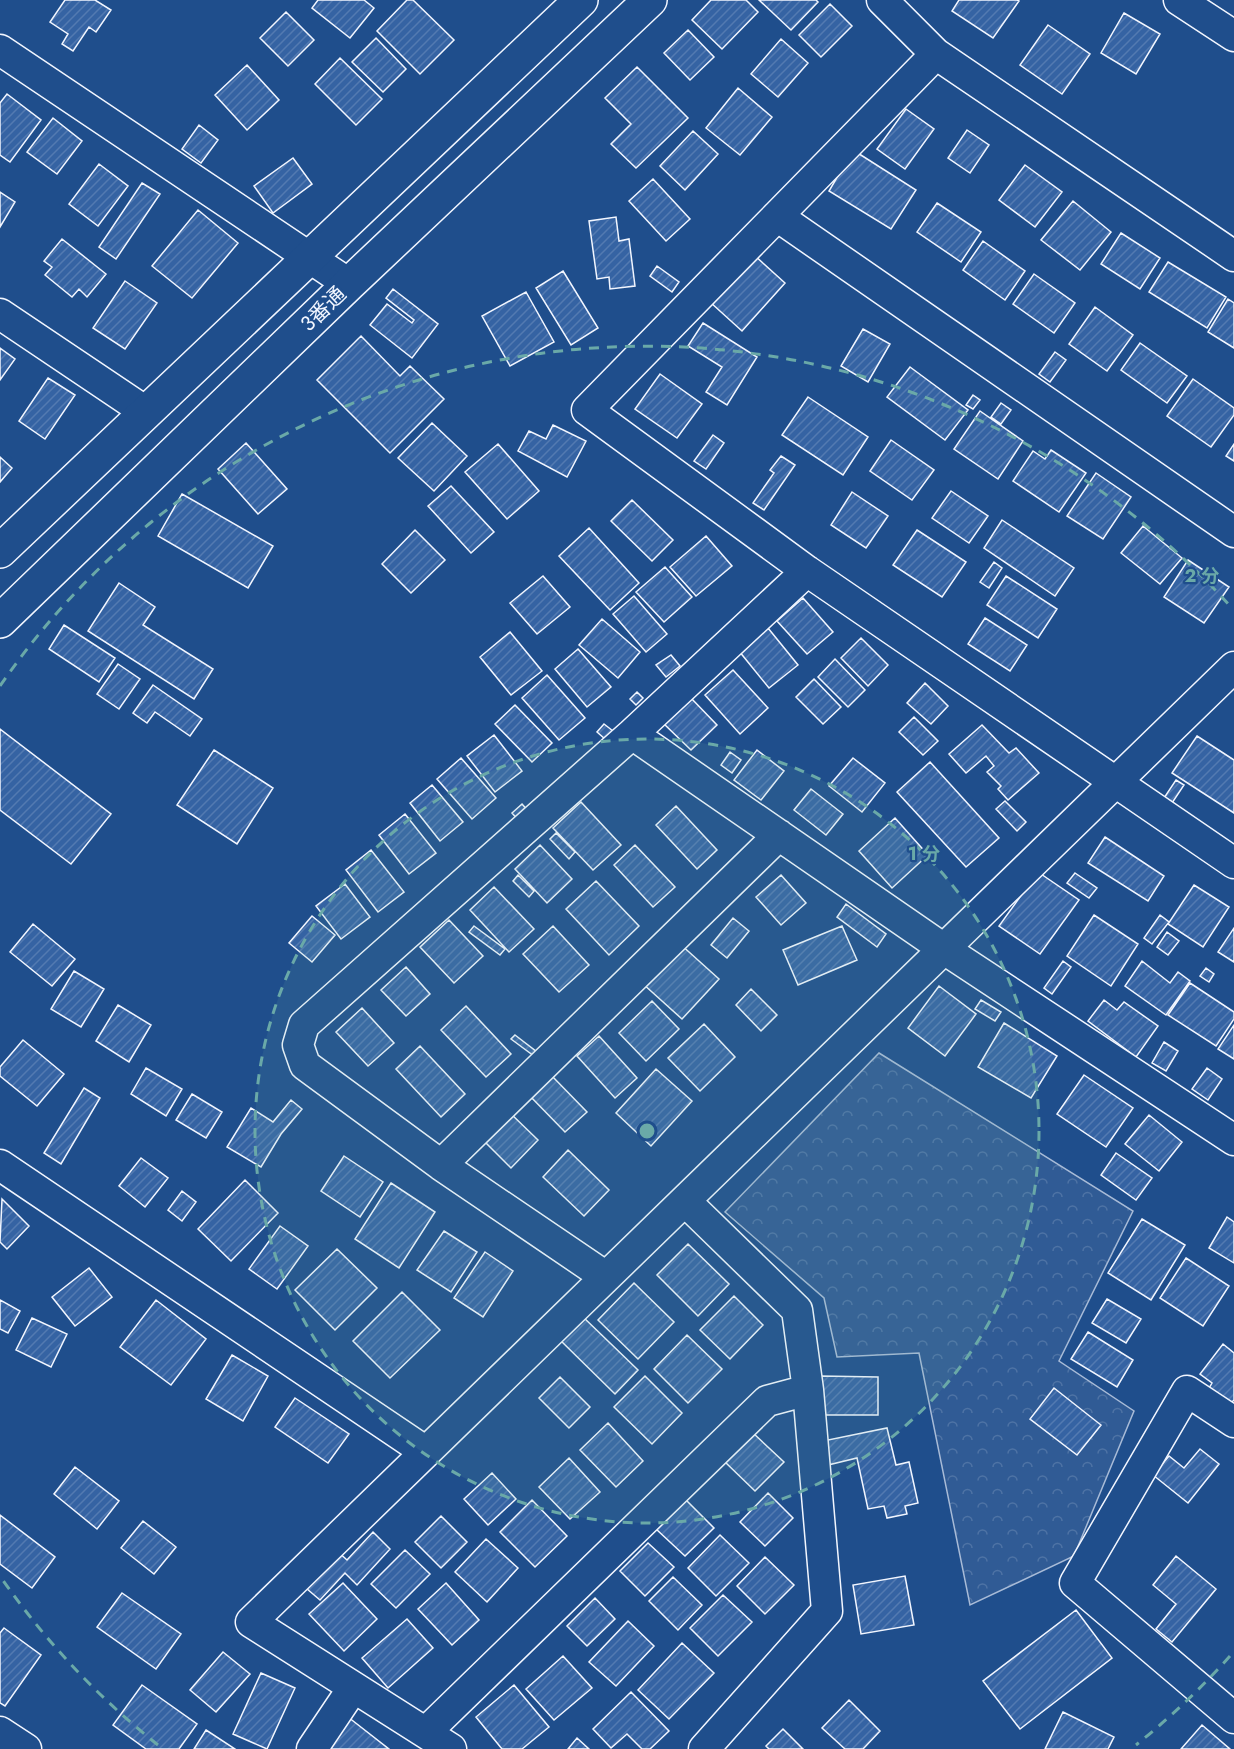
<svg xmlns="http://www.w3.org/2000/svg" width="1234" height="1749" viewBox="0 0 1234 1749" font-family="Jost,'Noto Sans JP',sans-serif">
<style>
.forest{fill:url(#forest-crowns);stroke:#a8bbd7;stroke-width:1.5}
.building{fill:url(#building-hatch);stroke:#f2f6ff;stroke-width:1.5}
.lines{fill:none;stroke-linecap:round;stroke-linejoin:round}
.minor-casing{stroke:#f2f6ff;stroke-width:33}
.tertiary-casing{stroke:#f2f6ff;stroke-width:36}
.minor{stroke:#1f4e8c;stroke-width:30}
.tertiary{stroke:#1f4e8c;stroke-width:33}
.ring{fill:none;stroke:#6aa9a8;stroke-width:3;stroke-dasharray:10 8}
.labels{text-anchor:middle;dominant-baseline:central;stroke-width:4.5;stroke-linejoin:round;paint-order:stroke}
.street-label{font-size:21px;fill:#f2f6ff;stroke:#1f4e8c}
.centre{fill:#6aa9a8;stroke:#1f4e8c;stroke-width:3}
.ring-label{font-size:18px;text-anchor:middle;font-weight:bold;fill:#6aa9a8;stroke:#1f4e8c;stroke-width:4.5;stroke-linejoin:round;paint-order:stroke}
</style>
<defs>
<pattern id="forest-crowns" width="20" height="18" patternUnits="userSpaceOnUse" patternTransform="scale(1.5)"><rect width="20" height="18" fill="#305b95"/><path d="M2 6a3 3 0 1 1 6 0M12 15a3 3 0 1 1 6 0" fill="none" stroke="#4e73a5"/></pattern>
<pattern id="building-hatch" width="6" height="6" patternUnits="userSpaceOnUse" patternTransform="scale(1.5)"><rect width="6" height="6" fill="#3563a3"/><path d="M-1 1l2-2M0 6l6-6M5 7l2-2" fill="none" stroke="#537ab1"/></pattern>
</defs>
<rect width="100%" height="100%" fill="#1f4e8c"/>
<!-- forest -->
<path class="forest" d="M879,1053L1133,1211L1059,1361L1134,1411L1074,1556L970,1605L919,1353L837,1357L824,1298L725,1212Z"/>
<!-- building -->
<path class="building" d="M65,0H95L111,10L96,32L89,27L73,51L62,44L68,34L50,22Z
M318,0H364L374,8L350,38L312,8Z
M407,0H413L454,40L420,74L377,31Z
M711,0H746L758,12L722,49L692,20Z
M759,0H816L818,2L791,30Z
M959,0H1017L1019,1L993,38L952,11Z
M830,4L852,26L821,57L799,35Z
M286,12L314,40L288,66L260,38Z
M1124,13L1160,34L1136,74L1101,53Z
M1048,25L1090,54L1062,94L1020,65Z
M688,30L714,57L690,80L664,53Z
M376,38L406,69L383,92L352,62Z
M781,39L808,63L778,97L751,74Z
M340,58L382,99L356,125L315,84Z
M247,65L279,100L247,130L215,95Z
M637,67L688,118L636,168L611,144L631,124L605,98Z
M738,88L772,117L740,155L706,128Z
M7,94L41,120L10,162L0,155V103Z
M906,109L934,129L905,169L877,149Z
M53,118L82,141L57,174L27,152Z
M199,125L218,140L201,163L182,149Z
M967,130L989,145L970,173L948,158Z
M693,131L718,154L685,190L660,166Z
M853,150L916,190L891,229L829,191Z
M293,158L312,184L273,213L254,186Z
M99,164L128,186L98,226L69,204Z
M1025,165L1062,192L1035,227L999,200Z
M653,179L690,219L666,241L629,201Z
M142,183L160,194L116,259L99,247Z
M0,192L15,202L0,227Z
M1073,201L1111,232L1080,270L1041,240Z
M937,203L981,232L961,262L917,232Z
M198,210L238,243L192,298L152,266Z
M616,217L619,241L629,239L635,286L610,289L609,277L597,279L589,221Z
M1121,233L1160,258L1140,289L1101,264Z
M62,239L106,274L87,297L79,289L72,297L45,275L52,267L44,261Z
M983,241L1025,271L1005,300L963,270Z
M753,254L785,283L742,331L710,302Z
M1168,262L1226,297L1207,328L1149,292Z
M657,266L679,282L672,292L650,276Z
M563,271L598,328L571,345L536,288Z
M1034,274L1075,303L1054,333L1013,304Z
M125,281L157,303L125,349L93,328Z
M393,289L438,324L412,358L370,325L387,304L412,323L414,320L386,298Z
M526,292L554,342L510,366L482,316Z
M1228,299L1234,303V348L1208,332Z
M1095,307L1133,335L1107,371L1069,344Z
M703,323L757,357L727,405L706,392L722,367L688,346Z
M863,329L890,344L868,382L841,366Z
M361,336L400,376L410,366L444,399L390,453L317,380Z
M1140,343L1187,376L1167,403L1121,370Z
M0,348L15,359L0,380Z
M1055,352L1066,360L1050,382L1039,374Z
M910,367L968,410L945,440L887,397Z
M660,374L702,404L677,438L635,409Z
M48,378L75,395L45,439L19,421Z
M1193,379L1234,408V415L1211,447L1167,416Z
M973,395L980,400L973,409L966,405Z
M808,397L868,437L843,475L782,435Z
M1001,403L1011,410L1001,424L991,417Z
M980,411L1023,441L998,479L954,449Z
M432,423L467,456L434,491L398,458Z
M553,425L586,441L567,477L518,451L529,431L546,439Z
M713,435L724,443L706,469L694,461Z
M891,440L934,470L912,500L870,471Z
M246,443L287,489L258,514L218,469Z
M498,444L539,491L507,519L465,472Z
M1234,444V461L1226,456Z
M1051,450L1086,473L1059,512L1013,481L1033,451L1045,459Z
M781,456L795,465L764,510L753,503L774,473L770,470Z
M0,457L12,468L0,482Z
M1096,473L1131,497L1103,539L1067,516Z
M451,486L494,532L471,553L428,506Z
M951,491L988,516L969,543L932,518Z
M852,492L888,516L866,548L831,525Z
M182,494L273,546L248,588L158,536Z
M632,500L673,540L652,561L611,521Z
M1002,520L1074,568L1055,596L984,548Z
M1143,526L1182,558L1160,584L1121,553Z
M589,528L639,583L610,610L559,556Z
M415,530L445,560L411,593L382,564Z
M917,530L966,562L942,597L893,565Z
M706,536L732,566L696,596L670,567Z
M1188,560L1229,587L1204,623L1164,597Z
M994,562L1002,568L989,588L980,582Z
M665,567L692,597L664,622L636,592Z
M543,576L570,607L537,634L510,603Z
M1006,576L1057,609L1038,638L987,605Z
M119,583L155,607L143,625L213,669L194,699L88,631Z
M634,596L667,634L646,652L613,614Z
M803,598L833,632L807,654L777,621Z
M985,618L1027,645L1010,671L968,644Z
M602,619L640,652L618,678L579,645Z
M64,625L115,658L99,682L49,649Z
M768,628L798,665L769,688L739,651Z
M510,632L542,671L511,695L480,657Z
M861,638L888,665L868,686L841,658Z
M578,649L611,687L587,707L555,669Z
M671,655L680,666L666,677L656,665Z
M835,659L865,690L848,707L818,677Z
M118,664L140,679L119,709L97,694Z
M733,670L768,708L740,734L705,695Z
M547,675L585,718L559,740L522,698Z
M814,679L841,707L823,724L796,697Z
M925,683L948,706L931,724L907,703Z
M153,685L202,719L190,736L155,712L147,723L133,713Z
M637,692L643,698L636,705L630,699Z
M690,697L717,725L691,750L663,723Z
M515,705L552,743L532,762L495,724Z
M914,717L938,741L923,755L899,732Z
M604,724L613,731L605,739L597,732Z
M982,725L1009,753L1016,748L1039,773L1008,800L998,789L1001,786L987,772L994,766L986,756L966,773L949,754Z
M0,729L111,814L71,864L0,810Z
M494,735L522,771L495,792L467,756Z
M1197,736L1234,760V813L1172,773Z
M214,750L273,788L237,844L177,805Z
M757,750L784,771L761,800L734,780Z
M730,752L741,760L732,773L721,765Z
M461,758L496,798L472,819L437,779Z
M853,758L885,783L862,812L829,786Z
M930,762L999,838L966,867L897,792Z
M1176,780L1184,785L1172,803L1164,798Z
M432,785L463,822L440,841L410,803Z
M811,789L843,814L826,835L794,810Z
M1005,801L1026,822L1017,831L996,809Z
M581,802L621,845L593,870L553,828Z
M522,804L529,812L519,821L512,813Z
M676,806L717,850L697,869L656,825Z
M405,814L436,853L409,874L379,835Z
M895,818L928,855L892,888L859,851Z
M556,833L575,852L569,859L550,839Z
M1105,837L1164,876L1148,901L1088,863Z
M540,845L572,879L547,903L515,869Z
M635,845L675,887L653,907L614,865Z
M371,850L404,892L378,912L346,870Z
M1038,872L1079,900L1040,954L999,926Z
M1075,873L1097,888L1089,898L1067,883Z
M518,875L534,891L529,897L513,881Z
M781,875L806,903L781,925L756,897Z
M596,881L639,926L609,955L566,909Z
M345,884L370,917L341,939L316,906Z
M1194,885L1229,907L1203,947L1168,924Z
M494,887L534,929L509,952L470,910Z
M846,904L886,934L877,947L837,917Z
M1094,915L1138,944L1111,986L1067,956Z
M1160,915L1169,922L1152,944L1144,938Z
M312,916L335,935L312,962L289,943Z
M733,918L749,931L727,958L711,945Z
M449,920L483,956L454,983L420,947Z
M33,924L75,959L52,986L10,952Z
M474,926L505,949L500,955L469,932Z
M553,926L589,965L559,992L523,954Z
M842,926L857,960L798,985L783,950Z
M1234,928V962L1218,952Z
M1167,932L1179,941L1168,955L1157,947Z
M679,943L719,979L682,1019L642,983Z
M1063,961L1071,967L1052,994L1044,988Z
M1142,961L1170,983L1178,972L1190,981L1166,1015L1125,986Z
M406,967L430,994L406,1016L381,990Z
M1206,968L1214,974L1209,982L1200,976Z
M74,971L104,989L81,1027L51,1009Z
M1190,983L1234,1012V1019L1216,1046L1168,1015Z
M939,986L976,1014L945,1056L908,1028Z
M751,989L777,1015L761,1031L736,1005Z
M981,1000L1001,1012L995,1021L975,1009Z
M1104,1000L1117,1010L1124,1002L1158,1026L1136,1057L1088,1021Z
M652,1001L679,1029L646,1061L619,1033Z
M118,1005L151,1025L129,1062L96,1041Z
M466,1006L511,1054L486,1077L441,1030Z
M362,1008L394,1043L368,1066L336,1032Z
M1004,1023L1057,1056L1031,1098L978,1067Z
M704,1024L735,1057L700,1091L668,1058Z
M1234,1025V1059L1218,1049Z
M515,1035L537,1052L534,1056L511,1039Z
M599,1036L637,1078L615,1098L577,1056Z
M23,1040L64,1074L37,1106L0,1076V1067Z
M1164,1042L1178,1051L1166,1071L1152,1063Z
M420,1046L465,1094L441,1117L396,1069Z
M146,1068L182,1089L166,1116L131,1094Z
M1207,1068L1222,1079L1208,1100L1192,1089Z
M656,1069L692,1101L651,1146L616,1113Z
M551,1075L587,1112L565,1132L529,1095Z
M1084,1075L1133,1108L1106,1147L1057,1114Z
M84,1088L100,1098L61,1164L44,1153Z
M192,1094L222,1112L206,1138L176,1120Z
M291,1100L302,1109L281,1134L261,1167L227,1147L251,1108L273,1122Z
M507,1110L538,1140L511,1168L480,1137Z
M1149,1115L1182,1142L1159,1171L1125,1144Z
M568,1150L609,1190L584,1216L543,1177Z
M1116,1153L1152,1178L1136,1200L1101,1175Z
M344,1156L383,1182L360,1217L321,1191Z
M141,1158L168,1178L145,1207L119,1186Z
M245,1180L278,1213L231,1261L198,1229Z
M391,1183L435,1212L399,1268L355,1239Z
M182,1191L196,1202L182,1221L168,1210Z
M2,1199L29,1226L7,1249L0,1242Z
M1227,1217L1234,1222V1263L1209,1248Z
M1142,1219L1185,1245L1151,1300L1108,1273Z
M280,1226L308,1246L277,1289L249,1269Z
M444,1231L477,1252L451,1292L417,1270Z
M688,1244L729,1284L698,1316L657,1275Z
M337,1249L377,1288L335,1330L295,1290Z
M485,1252L513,1271L483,1317L454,1298Z
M1186,1258L1229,1286L1203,1326L1160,1298Z
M89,1268L112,1297L75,1326L52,1297Z
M634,1283L674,1322L638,1359L598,1320Z
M402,1292L440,1330L390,1378L353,1341Z
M734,1296L763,1325L730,1359L700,1330Z
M1107,1299L1141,1319L1126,1343L1092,1323Z
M0,1300L20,1311L8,1333L0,1329Z
M156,1300L206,1339L171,1385L120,1347Z
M581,1315L638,1370L615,1394L558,1338Z
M32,1318L67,1334L51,1367L16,1350Z
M1088,1332L1133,1360L1117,1387L1071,1359Z
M687,1335L722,1369L688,1403L654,1369Z
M1223,1344L1234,1353V1400L1229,1405L1208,1390L1212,1383L1200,1374Z
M232,1355L268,1376L243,1421L206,1399Z
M645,1376L682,1413L652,1444L614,1407Z
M821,1376L878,1377V1415H820Z
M560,1377L590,1407L569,1428L539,1398Z
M1054,1388L1101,1425L1077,1455L1030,1419Z
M295,1398L349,1434L328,1463L275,1427Z
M608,1423L643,1461L616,1487L580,1450Z
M887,1428L896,1465L909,1462L918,1503L905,1506L907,1514L887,1518L884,1506L868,1509L857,1458L828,1465L823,1441Z
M753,1433L784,1462L755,1491L725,1462Z
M1200,1449L1219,1464L1188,1503L1153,1475L1169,1456L1184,1468Z
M569,1458L600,1492L570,1519L539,1487Z
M75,1467L119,1501L97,1529L54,1494Z
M492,1473L516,1499L488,1525L464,1499Z
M768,1493L793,1518L765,1546L740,1522Z
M685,1499L714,1528L685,1556L656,1529Z
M532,1500L567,1536L535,1567L500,1532Z
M0,1515L55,1557L32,1588L0,1564Z
M441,1516L467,1542L441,1568L415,1542Z
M143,1521L176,1547L154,1574L121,1548Z
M373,1532L390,1549L357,1585L345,1573L320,1600L300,1583L333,1547L347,1560Z
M720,1535L749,1563L716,1596L688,1568Z
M486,1539L518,1568L487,1602L455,1572Z
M648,1543L674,1567L645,1596L620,1571Z
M405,1550L430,1574L396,1608L371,1584Z
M1176,1556L1216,1589L1172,1642L1156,1629L1176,1604L1153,1585Z
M765,1557L794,1585L765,1614L737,1586Z
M905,1576L914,1625L861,1634L853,1585Z
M673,1577L702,1605L678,1630L649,1601Z
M343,1583L377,1619L344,1651L309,1614Z
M446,1583L479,1620L452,1645L418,1609Z
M122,1593L181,1634L156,1669L97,1627Z
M723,1595L752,1622L718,1656L690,1628Z
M595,1598L615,1619L587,1646L567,1626Z
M1076,1610L1112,1658L1020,1729L983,1681Z
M407,1619L433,1648L388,1688L362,1658Z
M628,1621L654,1646L616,1686L589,1662Z
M4,1628L41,1655L5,1706L0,1703V1633Z
M682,1643L714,1673L669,1719L638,1690Z
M223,1652L250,1674L216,1712L190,1690Z
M563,1656L592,1688L554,1720L526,1689Z
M261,1673L295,1688L267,1749L233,1734Z
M142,1685L197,1724L179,1749H146L113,1725Z
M514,1685L549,1727L522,1749H502L476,1717Z
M631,1692L669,1731L650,1749H642L627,1734L611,1748L593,1729Z
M849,1700L880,1731L863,1749H845L822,1728Z
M1063,1712L1114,1737L1108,1749H1045Z
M348,1717L389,1749H323Z
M1202,1725L1230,1749H1181Z
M783,1729L803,1749H769L766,1746Z
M206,1730L235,1749H194Z
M577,1738L589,1749H568Z"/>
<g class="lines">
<!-- minor casing -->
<g class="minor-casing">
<path id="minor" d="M882,0L936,54L1234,256
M1179,0L1234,36
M0,50L349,284
M936,54L587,410L807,571L1234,863
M777,216L1234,532
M0,314L146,412
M632,734L944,949L1234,1140
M0,1165L426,1452
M441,1165L779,835
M685,1201L797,1310L808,1390L827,1611L704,1749
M606,1277L441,1165L305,1065L298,1045L304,1025L632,734L807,571
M1234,1422L1187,1391L1075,1583L1234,1718
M0,1732L26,1749
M426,1732L767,1401L808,1390
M312,1749L353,1688
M451,1749L251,1622L1234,667"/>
</g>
<!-- tertiary casing -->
<g class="tertiary-casing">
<path id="tertiary" d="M0,551L581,0
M0,621L349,284L650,0"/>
</g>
<!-- minor -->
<use href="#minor" class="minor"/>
<!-- tertiary -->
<use href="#tertiary" class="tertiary"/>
</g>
<!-- distance rings -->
<circle cx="647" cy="1131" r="392" fill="#6aa9a8" fill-opacity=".12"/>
<g class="ring">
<circle cx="647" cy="1131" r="392"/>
<path d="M1230 1656A785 785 0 0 1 1136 1745M158 1745A785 785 0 0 1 0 1576M0 686A785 785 0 0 1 1230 606"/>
</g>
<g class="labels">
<!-- street labels -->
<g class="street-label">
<text transform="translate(323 309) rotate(-44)">3番通</text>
</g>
</g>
<circle cx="647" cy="1131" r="9" class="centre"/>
<g class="ring-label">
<text x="1202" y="582">2 分</text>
<text x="924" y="860">1 分</text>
</g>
</svg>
